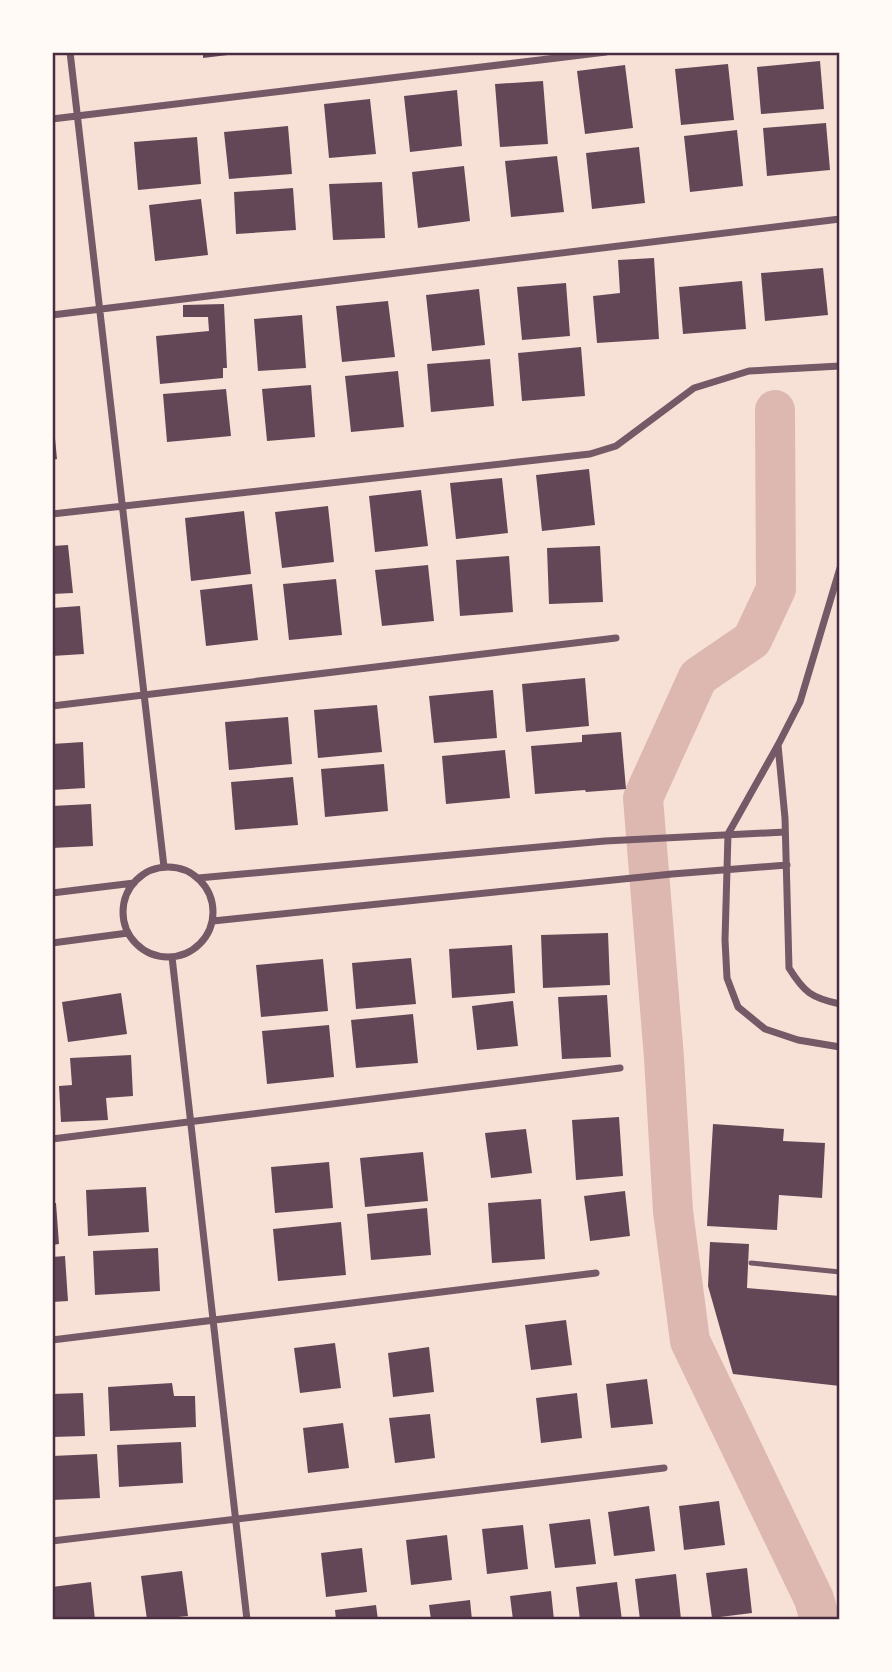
<svg xmlns="http://www.w3.org/2000/svg" width="892" height="1672" viewBox="0 0 892 1672" font-family="'PT Sans Narrow',sans-serif">
<style>
.lines{fill:none;stroke-linecap:round;stroke-linejoin:round}
.canal{stroke:#dcb8b0;stroke-width:40}
.building{fill:#644757}
.service{stroke:#755966;stroke-width:5}
.minor{stroke:#755966;stroke-width:7}
.neatline{fill:none;stroke:#4a2c40;stroke-width:2.5}
</style>
<rect width="100%" height="100%" fill="#f7e1d7"/>
<g class="lines">
<!-- canal -->
<path class="canal" d="M775,410L776,589L752,640L698,677L643,798L664,1058L673,1211L690,1341L814,1599L820,1620"/>
</g>
<!-- building -->
<path class="building" d="M203,52H236V54L203,58Z
M820,61L824,109L761,114L757,67Z
M728,64L734,120L681,125L675,69Z
M625,65L633,128L585,134L577,71Z
M543,81L548,144L500,147L495,84Z
M457,90L462,146L410,152L404,96Z
M370,99L376,154L329,158L324,104Z
M826,123L830,170L767,176L763,128Z
M288,126L292,174L229,179L224,132Z
M737,130L743,186L690,192L684,136Z
M197,137L201,184L138,190L134,142Z
M639,147L645,203L592,209L586,153Z
M557,156L564,212L511,217L505,161Z
M464,166L470,221L418,228L412,172Z
M382,182L385,238L333,240L329,184Z
M293,188L296,230L236,234L234,192Z
M201,199L208,255L155,261L149,205Z
M654,258L659,339L597,343L593,296L620,293L618,260Z
M823,268L828,315L765,321L761,273Z
M742,281L746,329L683,334L679,287Z
M566,283L570,336L522,340L517,287Z
M479,289L485,345L432,351L426,295Z
M388,301L395,357L342,362L336,306Z
M224,304L227,368H223V378L160,384L156,336L209,331L208,317H183V305Z
M302,315L306,368L258,371L254,319Z
M581,347L585,396L522,401L518,353Z
M490,359L494,406L431,412L427,364Z
M398,371L404,427L351,432L345,376Z
M311,385L315,437L267,441L262,389Z
M226,389L231,436L167,442L163,394Z
M52,428H54L57,459L52,460Z
M589,469L595,525L542,531L536,475Z
M502,478L508,533L456,539L450,483Z
M421,490L428,546L375,552L369,496Z
M328,506L334,562L282,568L275,512Z
M244,511L251,574L191,581L185,518Z
M68,545L73,593L52,594V546Z
M600,546L603,602L549,604L547,548Z
M509,556L513,612L460,616L456,560Z
M428,565L434,621L382,626L375,570Z
M336,579L342,635L289,640L283,584Z
M252,584L258,640L206,646L200,590Z
M80,606L84,654L52,656V608Z
M585,678L589,726L526,732L522,684Z
M493,690L497,738L434,743L429,696Z
M377,705L382,752L318,758L314,710Z
M288,717L292,764L229,770L225,722Z
M621,732L626,789L586,792L585,790L535,794L531,746L582,742V735Z
M83,742L85,788L52,790V744Z
M505,750L510,798L446,804L442,756Z
M384,764L388,811L325,817L321,769Z
M293,777L298,825L235,830L231,782Z
M91,804L93,846L52,848V806Z
M608,933L610,985L543,988L541,935Z
M512,945L515,993L452,998L449,949Z
M411,958L416,1004L356,1009L352,963Z
M323,959L328,1011L261,1017L256,965Z
M121,993L127,1034L68,1042L62,1002Z
M607,995L611,1057L562,1059L558,997Z
M513,1001L518,1046L477,1050L472,1006Z
M413,1014L418,1063L356,1068L351,1020Z
M329,1025L334,1077L267,1084L262,1031Z
M131,1055L133,1096L106,1098L108,1120L61,1122L59,1086L72,1085L70,1058Z
M619,1117L623,1176L576,1180L572,1120Z
M713,1124L784,1129L783,1141L825,1143L822,1198L779,1195L777,1230L707,1226Z
M526,1129L532,1173L491,1178L485,1133Z
M423,1152L428,1201L365,1207L360,1158Z
M329,1162L333,1208L275,1213L271,1167Z
M146,1187L149,1232L88,1236L86,1190Z
M625,1191L630,1236L590,1241L584,1196Z
M541,1199L545,1259L492,1263L488,1203Z
M52,1203H56L59,1244L52,1245Z
M427,1208L431,1255L371,1260L367,1214Z
M341,1222L346,1275L278,1281L273,1229Z
M710,1242L749,1244L747,1288L840,1296V1386L733,1374L708,1286Z
M158,1248L160,1291L95,1295L93,1251Z
M65,1256L68,1301L52,1302V1257Z
M566,1320L572,1365L531,1370L525,1325Z
M335,1343L341,1388L300,1393L294,1348Z
M429,1347L434,1392L393,1397L388,1353Z
M647,1379L653,1424L611,1428L606,1384Z
M172,1383L174,1396H195L196,1427L110,1431L108,1387Z
M83,1393L85,1436L52,1437V1394Z
M577,1393L582,1438L541,1443L536,1398Z
M430,1414L435,1458L395,1463L389,1418Z
M343,1423L349,1468L308,1473L303,1428Z
M181,1442L183,1483L119,1487L117,1445Z
M97,1454L100,1498L52,1500V1456Z
M719,1501L725,1545L684,1550L679,1506Z
M649,1506L655,1551L614,1556L608,1512Z
M590,1519L596,1564L555,1568L549,1524Z
M523,1525L528,1569L487,1574L482,1529Z
M447,1535L452,1580L411,1585L406,1540Z
M362,1548L367,1592L326,1597L321,1553Z
M747,1568L752,1613L712,1618L706,1573Z
M182,1571L188,1616L147,1620L141,1576Z
M676,1574L681,1619L640,1620L635,1579Z
M91,1582L95,1620H54L52,1587Z
M617,1582L622,1620H580L576,1587Z
M551,1591L554,1620H513L510,1596Z
M470,1600L472,1620H431L429,1605Z
M376,1605L378,1620H336L335,1610Z"/>
<g class="lines">
<!-- service -->
<path class="service" d="M751,1263L840,1272"/>
<!-- minor -->
<path class="minor" d="M70,52L164,867
M52,119L606,52
M52,315L840,219
M52,514L590,454L616,446L694,388L749,371L840,366
M840,568L800,702L778,745L728,834L725,940L727,978L738,1007L765,1029L798,1040L840,1047
M52,706L616,638
M778,745L785,818L789,968C804,992 811,998 840,1004
M123 912a45 45 0 1 1 90 0a45 45 0 1 1-90 0Z
M198,878L605,841L785,832
M52,893L134,883
M213,921L672,874L787,865
M52,943L128,933
M172,957L247,1620
M52,1139L620,1068
M52,1340L596,1273
M52,1541L664,1468"/>
</g>
<!-- border -->
<rect width="892" height="1672" fill="none" stroke="#fffaf5" stroke-width="108"/>
<rect x="54" y="54" width="784" height="1564" class="neatline"/>
</svg>
